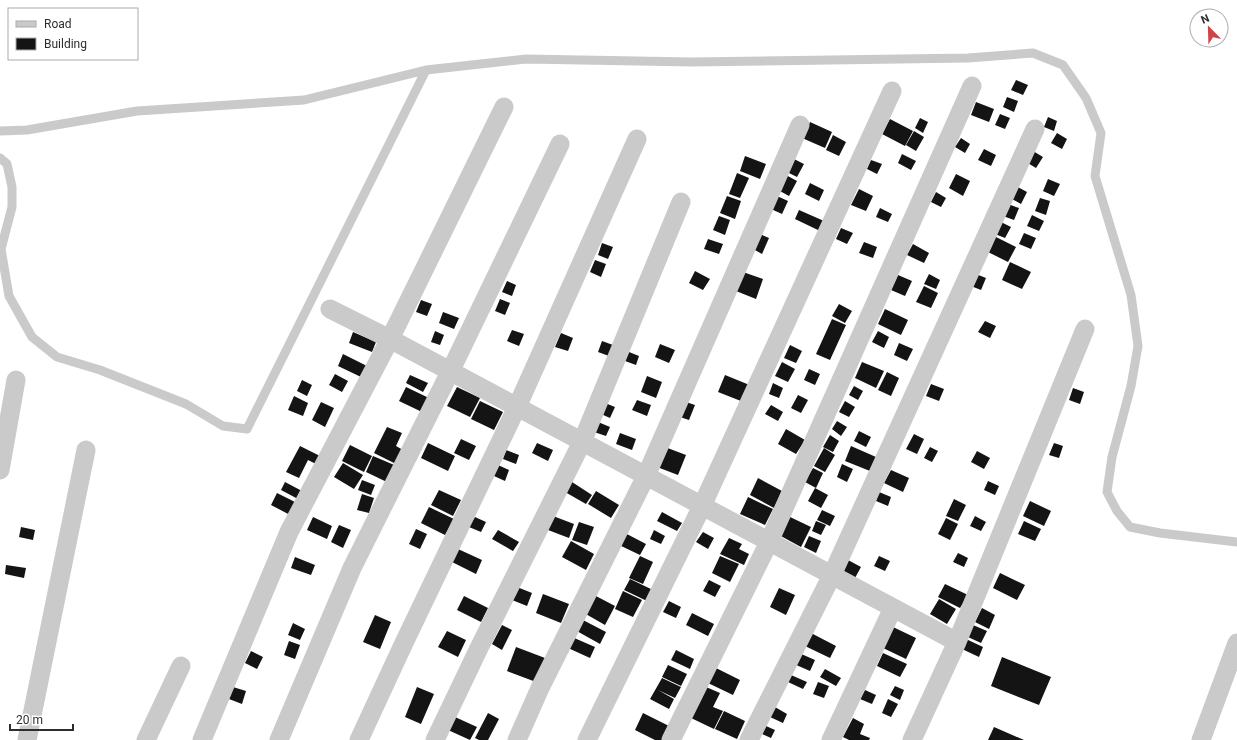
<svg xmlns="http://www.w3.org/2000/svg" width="1237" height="740" viewBox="0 0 1237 740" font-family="Roboto,sans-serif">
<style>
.building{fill:#141414}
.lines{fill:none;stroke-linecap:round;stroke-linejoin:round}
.service{stroke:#cacaca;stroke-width:9}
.minor{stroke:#cacaca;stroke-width:19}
</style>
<rect width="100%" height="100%" fill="#fff"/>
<!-- building -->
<path class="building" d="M1016,80L1028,85L1023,95L1011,90Z
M1007,97L1018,101L1014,112L1003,107Z
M976,102L994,109L989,122L971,115Z
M1000,114L1010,118L1005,129L995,125Z
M1048,117L1057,121L1054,131L1044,127Z
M920,118L928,122L923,133L915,128Z
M890,119L913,131L905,146L882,134Z
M810,122L832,132L825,148L802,138Z
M914,131L924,137L916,151L906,145Z
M1057,133L1067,139L1062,149L1051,143Z
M833,135L846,142L839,156L826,150Z
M961,138L970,144L965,153L955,147Z
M984,149L996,155L991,166L978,160Z
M1033,151L1043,157L1036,168L1026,162Z
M902,154L916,161L911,170L898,163Z
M745,156L766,164L760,179L740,171Z
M794,159L804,164L797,177L787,172Z
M871,160L882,164L877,174L867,169Z
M737,173L749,178L740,198L729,194Z
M956,174L970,181L963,196L949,188Z
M786,175L797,181L789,196L778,190Z
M1048,179L1060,184L1054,196L1043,191Z
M810,183L824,190L819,201L805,194Z
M1016,186L1027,192L1021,204L1010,198Z
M859,189L873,196L866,211L851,205Z
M936,192L946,198L941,207L931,202Z
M727,196L741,201L735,219L720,213Z
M777,196L788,201L782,214L771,209Z
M1040,198L1050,201L1046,215L1035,211Z
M1008,204L1019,208L1014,220L1003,216Z
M880,208L892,214L888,222L876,217Z
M799,210L824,221L820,231L795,219Z
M1032,215L1044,221L1039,231L1027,226Z
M719,216L730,220L725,235L713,230Z
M1001,222L1011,227L1005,238L995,234Z
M841,228L853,233L847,244L836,239Z
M1024,233L1036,238L1031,249L1019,244Z
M760,234L769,238L762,254L753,249Z
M994,236L1016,247L1008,262L986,251Z
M708,239L723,244L719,254L704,249Z
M864,242L877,247L873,258L859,253Z
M602,243L613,247L608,259L598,255Z
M913,244L929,253L924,263L907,255Z
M595,260L606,264L601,277L590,272Z
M1010,262L1031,272L1022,289L1002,280Z
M695,271L710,279L703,290L689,283Z
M743,272L763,279L756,299L736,291Z
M929,274L940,280L936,289L924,284Z
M976,274L986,278L981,290L971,286Z
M898,275L912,281L905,296L891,290Z
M507,281L516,285L512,296L502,292Z
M924,286L938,293L931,308L916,302Z
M500,299L510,303L505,315L495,311Z
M421,300L432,304L427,316L416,312Z
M839,304L852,311L845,323L832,316Z
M885,309L908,320L901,335L878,324Z
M443,312L459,318L454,329L439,323Z
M832,319L846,325L830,360L816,354Z
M985,321L996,326L990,338L978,332Z
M512,330L524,334L519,346L507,341Z
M435,331L444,335L440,345L431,342Z
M878,331L889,337L884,348L872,342Z
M353,332L376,342L372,352L349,343Z
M561,333L573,338L568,351L555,347Z
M602,341L613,345L609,356L598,352Z
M899,343L913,349L907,361L894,355Z
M660,344L675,350L669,363L655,357Z
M790,345L802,351L796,363L784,358Z
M629,352L639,356L636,365L625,361Z
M343,354L367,366L361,377L338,366Z
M782,362L795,369L788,382L775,376Z
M862,362L884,371L876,388L855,378Z
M809,369L820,374L815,385L804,380Z
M887,372L899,378L891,396L878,390Z
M335,374L348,381L342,392L329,385Z
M410,375L428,383L423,392L406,383Z
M725,375L752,386L746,403L718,392Z
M647,376L662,382L656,398L641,392Z
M302,380L312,385L307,396L297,391Z
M773,383L783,388L779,398L769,394Z
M931,384L944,389L939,401L926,396Z
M854,386L863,391L858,400L849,395Z
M406,387L429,398L422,412L399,401Z
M457,387L480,398L470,417L447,406Z
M1073,388L1084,392L1080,404L1069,400Z
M798,395L808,400L801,413L791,408Z
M294,396L308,403L303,416L288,410Z
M637,400L651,405L647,416L632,410Z
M480,401L503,412L494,430L471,419Z
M683,401L695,405L689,420L677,416Z
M845,401L855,407L849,417L839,412Z
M321,402L334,408L325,427L312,420Z
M605,403L615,407L610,418L601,414Z
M771,405L783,412L778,421L765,414Z
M837,421L847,427L841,436L832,429Z
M598,422L610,427L606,436L594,432Z
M387,427L402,433L396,446L403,450L396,464L374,453Z
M786,429L805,440L796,454L778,444Z
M859,431L871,437L866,447L854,441Z
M620,433L636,439L632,450L616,444Z
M914,434L924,439L917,454L906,449Z
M830,435L839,441L833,452L823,447Z
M461,439L476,446L469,460L454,453Z
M428,443L455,456L448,471L421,458Z
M537,443L553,450L548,461L532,453Z
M1054,443L1063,446L1059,458L1049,455Z
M350,445L372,456L364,472L342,461Z
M300,446L322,457L318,465L308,460L299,478L286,472Z
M851,446L876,457L870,471L845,461Z
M665,447L686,455L678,475L657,467Z
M930,447L938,451L932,462L924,458Z
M824,448L835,455L825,472L814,466Z
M506,450L519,455L516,464L503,459Z
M977,451L990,458L984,469L971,462Z
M373,456L399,467L391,484L366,472Z
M343,463L363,475L354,489L334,477Z
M842,464L853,469L847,482L837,477Z
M498,465L509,470L505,481L494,476Z
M813,468L823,473L816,488L805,482Z
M891,470L909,478L903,492L884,483Z
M758,478L782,491L774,508L750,495Z
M362,480L375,485L371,495L358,490Z
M988,481L999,486L995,495L984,490Z
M285,482L302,491L298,499L281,490Z
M572,482L592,495L586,504L565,492Z
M815,488L828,495L821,508L808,501Z
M439,490L461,500L453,516L431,505Z
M596,491L619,505L611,518L588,504Z
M879,492L891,497L888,506L876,501Z
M277,493L299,504L292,516L271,505Z
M362,494L374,498L369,513L357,510Z
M748,497L773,509L765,525L740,514Z
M954,499L966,505L958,521L946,516Z
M1030,501L1051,511L1044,526L1023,516Z
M429,507L454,519L445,535L421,523Z
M822,510L835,516L830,526L817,520Z
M662,512L682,523L677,531L657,521Z
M553,516L574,524L569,538L548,530Z
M788,516L811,527L801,547L779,535Z
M975,516L986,522L981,531L970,526Z
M313,517L332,526L327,539L307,530Z
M475,517L486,522L481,532L469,527Z
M946,518L958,524L950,540L938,534Z
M816,521L826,525L821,535L812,531Z
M1024,521L1041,529L1035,541L1018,534Z
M579,522L594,527L587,545L572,540Z
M339,525L351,530L343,548L331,542Z
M21,527L35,530L33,540L19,537Z
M416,529L427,534L420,549L409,544Z
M498,530L519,542L513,551L492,539Z
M654,530L665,536L661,544L650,539Z
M623,532L646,544L640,555L617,544Z
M703,532L714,538L708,549L696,542Z
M809,536L821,541L816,553L804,547Z
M729,538L742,544L739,549L749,554L744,565L720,554Z
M571,541L594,554L586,570L562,557Z
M458,549L482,560L476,574L452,562Z
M958,553L968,558L964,567L953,562Z
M640,556L653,562L643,584L629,578Z
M720,556L739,564L730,582L712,573Z
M879,556L890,561L885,571L874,566Z
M295,557L315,565L311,575L291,568Z
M848,560L861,567L855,578L843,572Z
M6,565L26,568L24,578L5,574Z
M1000,573L1025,585L1017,600L993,588Z
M630,579L653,590L647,601L624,590Z
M709,580L721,586L715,597L703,591Z
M945,584L968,595L960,608L938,597Z
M517,587L532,593L527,606L512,600Z
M779,588L795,595L786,615L770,607Z
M623,591L642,600L633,617L615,609Z
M543,594L569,604L561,623L536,613Z
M594,595L615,606L605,625L584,613Z
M464,596L488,608L481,622L457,610Z
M939,599L956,609L947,624L930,614Z
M669,601L681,607L676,618L663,612Z
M982,608L995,615L989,629L975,622Z
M692,613L714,624L708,636L686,625Z
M375,615L391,622L380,649L363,642Z
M581,619L606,632L600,644L575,630Z
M293,623L305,629L300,640L288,635Z
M502,625L512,630L502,650L492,644Z
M973,625L987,631L981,643L968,637Z
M893,627L916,638L906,659L883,648Z
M447,631L466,640L458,657L438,647Z
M811,633L836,646L830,658L805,646Z
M572,637L595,647L590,658L568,648Z
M966,639L983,647L979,657L962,649Z
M289,641L300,645L295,659L284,655Z
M516,647L545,658L536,682L507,671Z
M676,650L694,659L690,669L671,660Z
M251,651L263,657L257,669L245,663Z
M799,653L815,660L810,671L794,664Z
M883,653L907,664L900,677L877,666Z
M1002,657L1051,677L1039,705L991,686Z
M668,665L687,674L681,686L662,677Z
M716,668L740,680L733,695L708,683Z
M825,669L841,678L836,686L820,677Z
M791,675L807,682L803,689L788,682Z
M662,678L681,687L675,698L658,690L674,699L669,709L650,699Z
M818,682L829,686L824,698L813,694Z
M895,686L904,690L900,700L890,695Z
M233,687L246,691L242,704L229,699Z
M417,687L434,694L421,724L405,717Z
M706,687L720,693L713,707L723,711L714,729L691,718Z
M865,690L876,695L872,704L860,699Z
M888,699L898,704L891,717L882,713Z
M775,707L787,714L783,723L770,717Z
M724,711L745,721L737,739L715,729Z
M488,713L499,719L488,740H479L475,738Z
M643,713L669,726L662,740H655L635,730Z
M455,717L477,727L470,740L448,730Z
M853,718L864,724L860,734L870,738L869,740H849L843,737Z
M766,726L775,730L771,738L762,734Z
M994,727L1024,740H988Z"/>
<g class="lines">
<!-- service -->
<path class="service" d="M0,131L27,130L137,111L304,100L426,70L526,59L692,62L968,58L1033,53L1063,65L1086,98L1101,133L1095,176L1131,295L1138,346L1131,386L1112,457L1107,492L1117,511L1130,527L1160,533L1237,542
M0,158L7,164L12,187V207L1,249L9,296L32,337L57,357L100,370L186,404L223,426L247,429L426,70"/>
<!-- minor -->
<path class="minor" d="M330,309L390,339L957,642
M0,470L16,380
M27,740L86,450
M146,740L181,666
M202,740L289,532L390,339L504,107
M279,740L352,568L450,372L560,144
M359,740L403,645L517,407L637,139
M435,740L479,648L582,442L681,202
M517,740L540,688L646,476L800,125
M587,740L702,506L892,91
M671,740L769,542L972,86
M749,740L832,575L1035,129
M831,740L893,608
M912,740L957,642L1085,329
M1201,740L1237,643"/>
</g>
<!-- legend -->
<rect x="8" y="8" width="130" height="52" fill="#ffffff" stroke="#ababab"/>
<rect x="16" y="21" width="20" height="6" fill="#cacaca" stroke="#ababab"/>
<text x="44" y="28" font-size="12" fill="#2d2d2d">Road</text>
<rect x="16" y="38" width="20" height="12" fill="#141414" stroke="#ababab"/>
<text x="44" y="48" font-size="12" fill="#2d2d2d">Building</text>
<!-- north arrow -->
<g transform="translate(1209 28) rotate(337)"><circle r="19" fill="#ffffff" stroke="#ababab"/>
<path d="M0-3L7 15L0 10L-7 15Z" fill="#ce4548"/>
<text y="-6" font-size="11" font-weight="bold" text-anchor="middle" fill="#2d2d2d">N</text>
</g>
<!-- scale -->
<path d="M10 724v6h63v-6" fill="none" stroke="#2d2d2d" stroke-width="2"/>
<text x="16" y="724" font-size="12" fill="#2d2d2d" stroke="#ffffff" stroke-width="3" paint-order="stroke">20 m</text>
</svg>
